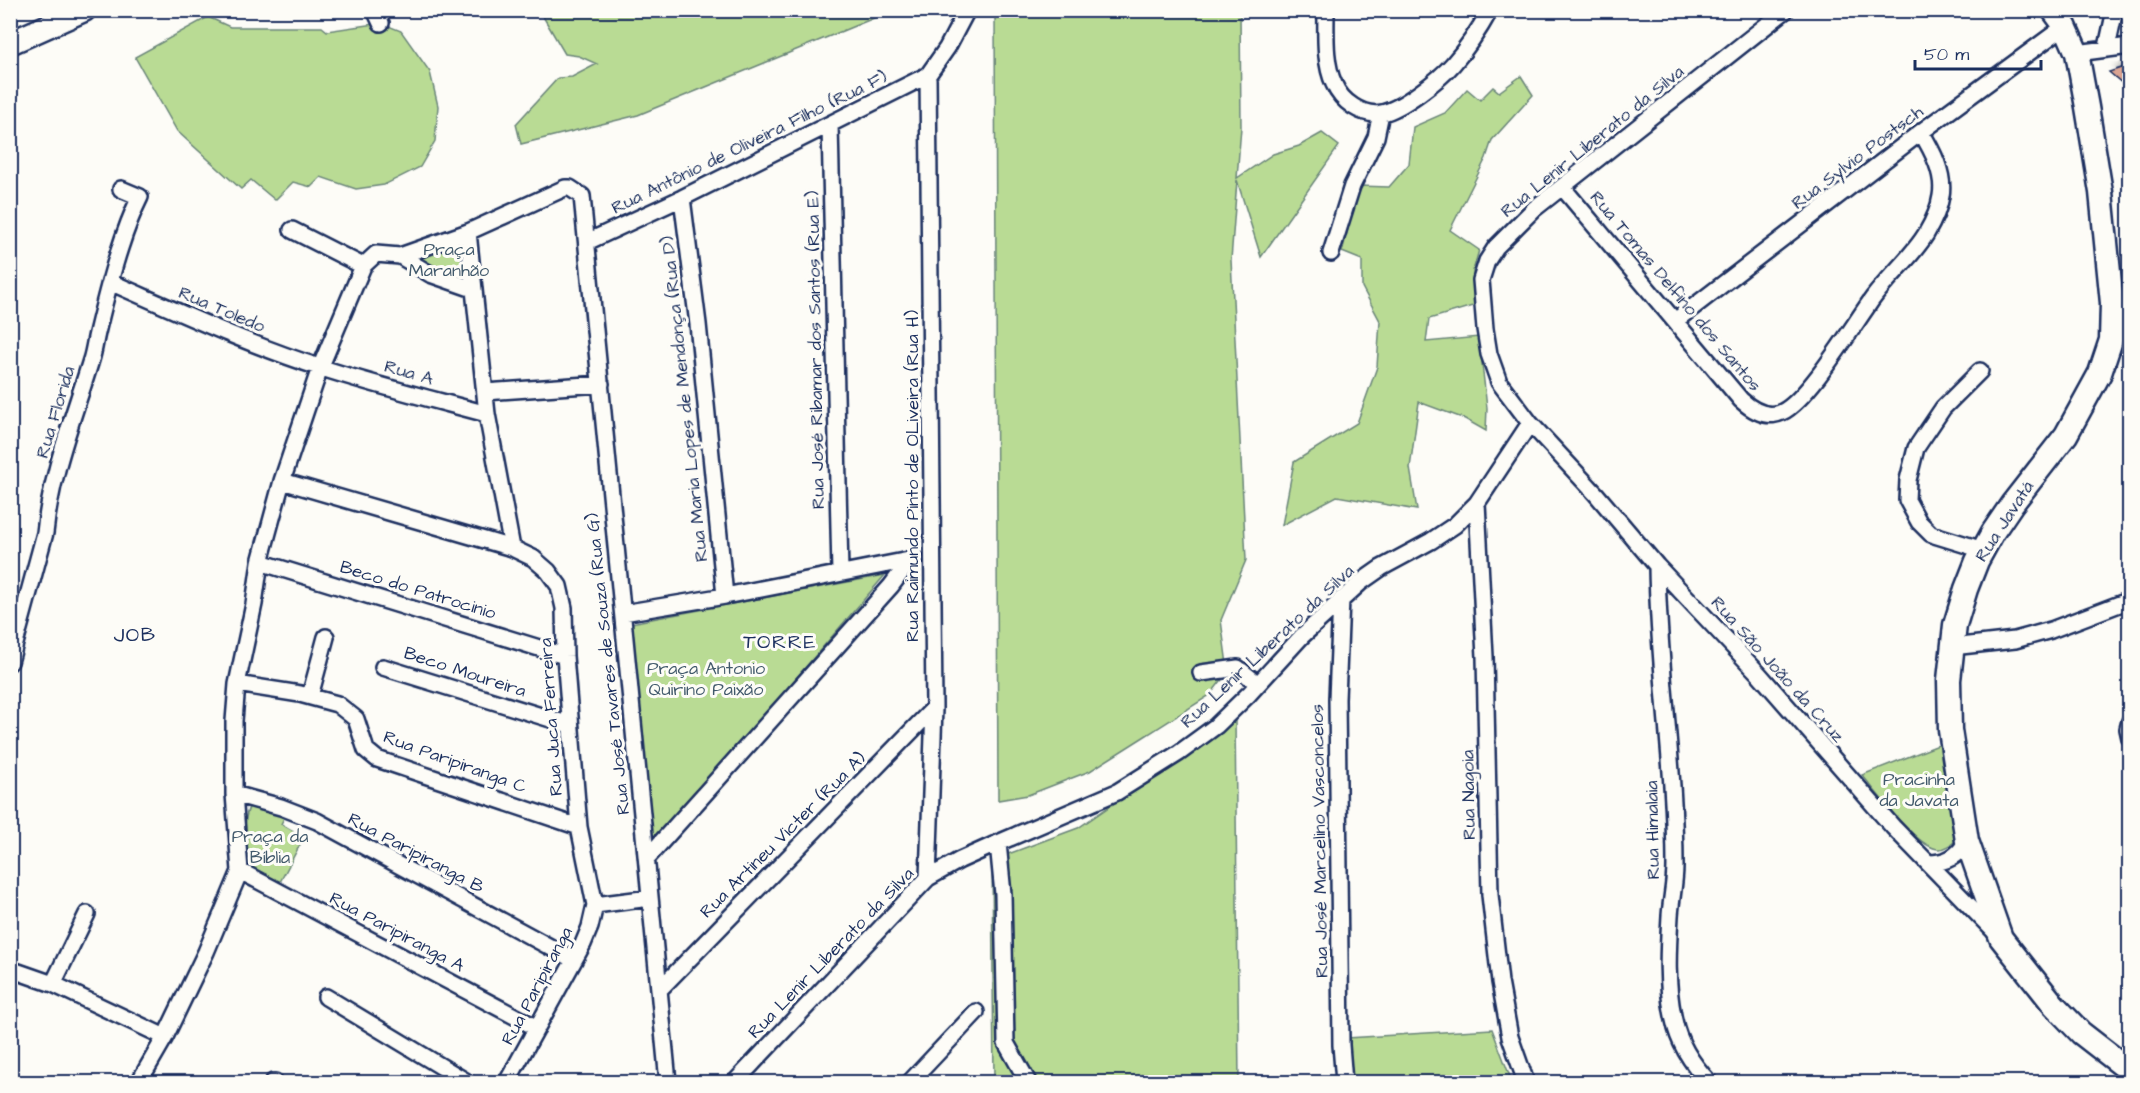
<svg xmlns="http://www.w3.org/2000/svg" width="2140" height="1093" viewBox="0 0 2140 1093" font-family="'Architects Daughter',sans-serif">
<style>
.green{fill:#b9db94;stroke:#6a8579;stroke-width:1.5}
.building{fill:#dba492;stroke:#1b2f5e;stroke-width:1.5;filter:url(#shadow)}
.lines{fill:none;stroke-linecap:round;stroke-linejoin:round}
.street-casing{stroke:#1b2f5e;stroke-width:20}
.secondary-casing{stroke:#1b2f5e;stroke-width:27}
.street{stroke:#fdfcf7;stroke-width:15}
.secondary{stroke:#fdfcf7;stroke-width:22}
.labels{text-anchor:middle;dominant-baseline:central;stroke-width:6;stroke-linejoin:round;paint-order:stroke}
.street-label{font-size:18px;fill:#1b2f5e;stroke:#fdfcf7}
.park-label{font-size:18px;fill:#425a6c;stroke:#fdfcf7}
.neighbourhood-label{font-size:20px;letter-spacing:1.5px;fill:#1b2f5e;stroke:#fdfcf7}
</style>
<defs>
<filter id="shadow"><feDropShadow dx="5.5" dy="-5.5" stdDeviation="3" flood-color="#0004"/></filter>
</defs>
<rect width="100%" height="100%" fill="#fdfcf7"/>
<filter id="ink" filterUnits="userSpaceOnUse"><feTurbulence type="fractalNoise" baseFrequency=".0167" numOctaves="2"/><feDisplacementMap in="SourceGraphic" scale="12" xChannelSelector="R" yChannelSelector="G"/><feConvolveMatrix kernelMatrix="1 2 1 2 8 2 1 2 1" color-interpolation-filters="sRGB"/></filter>
<g filter="url(#ink)">
<!-- green -->
<path class="green" d="M546,11V10L891,11L638,115L521,144L516,124L558,78L572,77L597,64L579,56L565,54L541,13Z
M995,11H1240L1241,127L1237,178L1273,154L1299,146L1322,133L1339,146L1261,257L1237,180L1231,260L1246,560L1221,620L1228,672L1210,695L1090,771L1028,795L998,800Z
M208,17L230,27H322L327,31L381,23L401,31L430,72L438,106L435,141L420,167L384,185L356,189L321,177L311,187L293,182L275,200L251,180L241,189L177,131L135,57Z
M1521,76L1533,95L1492,140L1486,158L1450,230L1479,250L1473,271L1476,305L1429,319L1426,342L1479,337L1487,408L1486,431L1465,419L1419,402L1410,468L1417,510L1337,496L1282,525L1294,462L1357,423L1377,367L1380,321L1362,287V260L1342,252L1359,186L1389,187L1409,164L1413,127L1445,113L1467,89L1480,100L1493,87L1499,92Z
M468,232L473,289L400,256Z
M885,575L652,845L631,623Z
M1235,720L1239,1082H994L992,860L1078,828Z
M1946,742L1959,838C1953,843 1947,849 1939,849C1917,849 1877,792 1862,775Z
M251,804L287,812L281,824L304,837L280,882C272,878 259,874 251,867C241,858 243,814 251,804Z
M1492,1029L1512,1082H1347V1038Z"/>
<!-- building -->
<path class="building" d="M2130,65V90L2109,72Z"/>
<g class="lines">
<!-- street casing -->
<g class="street-casing">
<path id="street" d="M375,10L381,23
M1326,10C1326,33 1324,63 1334,84C1341,101 1362,117 1382,113C1402,109 1440,79 1453,64C1468,47 1479,30 1490,10
M1786,10L1534,209L1496,247L1487,261L1481,280L1485,329L1489,354L1499,382L1530,423L1596,494L1657,566L1759,674L1893,827L1996,933
M2107,47L2115,10
M2077,53L2130,46
M830,125L840,573
M1563,188L1741,400C1752,410 1767,419 1782,412C1808,400 1854,324 1873,298C1889,276 1912,257 1926,234C1933,222 1939,210 1941,196C1945,174 1932,150 1921,132
M682,198L698,324L725,596
M292,230L363,266
M468,232L487,414L512,548
M587,242L682,198L928,75L947,48L967,10
M1331,253L1352,186L1376,137L1381,113
M400,256L468,232L565,188H570L582,196L668,1082
M110,282C179,312 247,344 319,367C374,385 431,399 487,414
M1675,321L1921,132L2065,26
M1980,371L1943,408L1916,448L1908,480L1907,500L1919,522L1931,534L1983,550
M485,392L601,384
M282,481L512,548L533,558L548,571L559,586L564,608L565,656L579,827L595,905L590,927L583,944L507,1082
M1477,503L1485,657L1490,895L1500,982L1510,1037L1526,1082
M260,562L565,656
M1657,566C1658,666 1675,766 1675,866C1675,883 1671,900 1670,916C1668,950 1666,986 1674,1020C1679,1045 1693,1065 1709,1082
M1341,599L1337,699L1341,1045L1344,1082
M623,613L725,596L914,559
M1952,647L2015,640L2051,630L2130,600
M10,662L45,533C51,473 74,416 91,360C94,351 95,341 97,333C107,291 121,235 140,197L121,189
M383,667L570,725
M1201,673L1238,668L1258,684
M237,684L300,694L337,704L356,719L366,750L377,759L579,827
M310,696L326,637
M2130,721L2128,729L2130,738
M234,794L281,807L317,821L574,960
M998,843L1003,894L1006,1043L1028,1082
M647,858L891,586L911,559
M1928,863C1946,863 1958,857 1967,841
M240,871L537,1028
M928,878L934,708L928,75
M595,905L650,898
M10,969L53,984L165,1037
M53,984L87,914
M660,989L934,708
M326,997L467,1082
M139,1082L165,1037L206,952L240,871L234,794V721L237,684L254,604L260,562L282,481L320,368L363,266L376,254L400,256L430,274L473,289
M273,1082H275
M735,1082L928,878L960,860L998,843L1117,792L1179,753L1216,726L1249,694L1302,636L1361,582L1381,568L1431,541L1455,525L1477,503L1530,423
M910,1082L976,1012"/>
</g>
<!-- secondary casing -->
<g class="secondary-casing">
<path id="secondary" d="M2053,10L2065,26L2077,53L2087,107L2101,192L2112,303L2111,340L2100,373L2066,435L2012,504L1993,532L1977,561L1966,589L1955,625L1949,680L1950,730L1967,841L2001,938L2054,1005L2081,1033L2130,1071
M10,43L84,10"/>
</g>
<!-- street -->
<use href="#street" class="street"/>
<!-- secondary -->
<use href="#secondary" class="secondary"/>
</g>
</g>
<g class="labels">
<!-- street labels -->
<g class="street-label">
<text transform="translate(1592 141) rotate(-39)">Rua Lenir Liberato da Silva</text>
<text transform="translate(749 142) rotate(-26)">Rua Antônio de Oliveira Filho (Rua F)</text>
<text transform="translate(1857 157) rotate(-37)">Rua Sylvio Postsch</text>
<text transform="translate(1676 291) rotate(50)">Rua Tomas Delfino dos Santos</text>
<text transform="translate(222 309) rotate(23)">Rua Toledo</text>
<text transform="translate(815 350) rotate(-91)">Rua José Ribamar dos Santos (Rua E)</text>
<text transform="translate(409 372) rotate(16)">Rua A</text>
<text transform="translate(684 399) rotate(-96)">Rua Maria Lopes de Mendonça (Rua D)</text>
<text transform="translate(55 412) rotate(-73)">Rua Florida</text>
<text transform="translate(912 476) rotate(-90)">Rua Raimundo Pinto de OLiveira (Rua H)</text>
<text transform="translate(2004 521) rotate(-57)">Rua Javatá</text>
<text transform="translate(418 590) rotate(17)">Beco do Patrocinio</text>
<text transform="translate(1267 646) rotate(-43)">Rua Lenir Liberato da Silva</text>
<text transform="translate(608 664) rotate(-96)">Rua José Tavares de Souza (Rua G)</text>
<text transform="translate(1778 669) rotate(48)">Rua São João da Cruz</text>
<text transform="translate(465 672) rotate(18)">Beco Moureira</text>
<text transform="translate(551 717) rotate(-94)">Rua Juca Ferreira</text>
<text transform="translate(455 762) rotate(20)">Rua Paripiranga C</text>
<text transform="translate(1468 795) rotate(-91)">Rua Nagoia</text>
<text transform="translate(1652 830) rotate(-91)">Rua Himalaia</text>
<text transform="translate(783 835) rotate(-45)">Rua Artineu Victer (Rua A)</text>
<text transform="translate(1319 841) rotate(-91)">Rua José Marcelino Vasconcelos</text>
<text transform="translate(416 853) rotate(28)">Rua Paripiranga B</text>
<text transform="translate(397 932) rotate(28)">Rua Paripiranga A</text>
<text transform="translate(831 953) rotate(-46)">Rua Lenir Liberato da Silva</text>
<text transform="translate(537 986) rotate(-62)">Rua Paripiranga</text>
</g>
<!-- park labels -->
<g class="park-label">
<text x="449" y="249">Praça<tspan x="449" dy="21">Maranhão</tspan></text>
<text x="706" y="668">Praça Antonio<tspan x="706" dy="21">Quirino Paixão</tspan></text>
<text x="1919" y="779">Pracinha<tspan x="1919" dy="21">da Javata</tspan></text>
<text x="270" y="836">Praça da<tspan x="270" dy="21">Bíblia</tspan></text>
</g>
<!-- neighbourhood labels -->
<g class="neighbourhood-label">
<text x="135" y="635">JOB</text>
<text x="780" y="642">TORRE</text>
</g>
</g>
<!-- margin -->
<rect width="2140" height="1093" fill="none" stroke="#fdfcf7" stroke-width="36"/>
<rect x="18" y="18" width="2104" height="1057" fill="none" stroke="#1b2f5e" stroke-width="2" filter="url(#ink)"/>
<!-- scale -->
<path d="M1915 60v9h126v-9" fill="none" stroke="#1b2f5e" stroke-width="3"/>
<text x="1924" y="60" font-size="18" fill="#1b2f5e" stroke="#fdfcf7" stroke-width="4.5" paint-order="stroke">50 m</text>
</svg>
